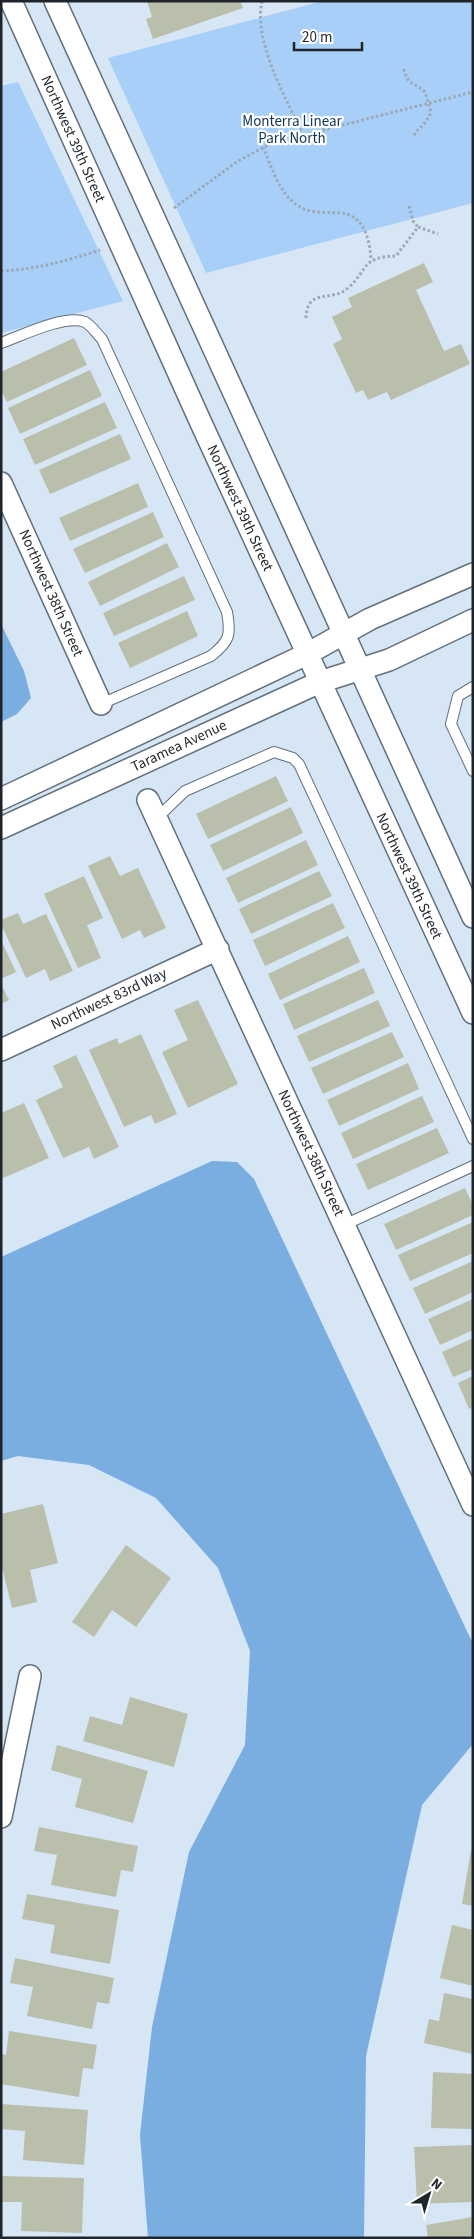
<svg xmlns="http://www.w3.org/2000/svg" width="474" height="2239" viewBox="0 0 474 2239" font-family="'Source Sans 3',sans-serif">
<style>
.green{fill:#a7cff8}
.water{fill:#7aade0}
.building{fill:#babfac}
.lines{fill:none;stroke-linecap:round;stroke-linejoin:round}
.lane-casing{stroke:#62707d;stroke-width:12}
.street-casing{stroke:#62707d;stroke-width:24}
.path{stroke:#9ca9b5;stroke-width:3;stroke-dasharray:2.5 2.5;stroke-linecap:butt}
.lane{stroke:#fff;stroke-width:10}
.street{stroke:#fff;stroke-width:21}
.labels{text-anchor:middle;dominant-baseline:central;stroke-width:4.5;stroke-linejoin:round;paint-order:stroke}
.park-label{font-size:15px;fill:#103557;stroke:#fff}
.street-label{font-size:15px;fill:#1f242a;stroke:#fff}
</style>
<rect width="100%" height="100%" fill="#d6e6f5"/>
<!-- green -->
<path class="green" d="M323,1H473V203L206,273L108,58Z
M18,82L123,301L1,333V86Z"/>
<!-- water -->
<path class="water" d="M1,624L24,671L31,698L17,714L1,722Z
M212,1161L237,1162L254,1179L473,1644V1744L422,1805L366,2056L364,2238H148L140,2135L152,2027L189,1852L245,1745L250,1651L218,1568L156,1498L89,1465L18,1456L1,1461V1257Z"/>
<!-- building -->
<path class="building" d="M147,1H240L243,8L153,39L146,19L152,17Z
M424,263L433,282L416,290L444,351L461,344L470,364L391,400L387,392L368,400L363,390L356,393L333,344L342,339L332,317L352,307L348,298Z
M74,338L87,365L7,402L1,390V372Z
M90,370L102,396L20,434L8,408Z
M105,402L117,428L35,465L23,439Z
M120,434L131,459L50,494L39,470Z
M138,483L148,507L70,541L59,518Z
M153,512L164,537L85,573L73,549Z
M167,543L179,567L100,606L88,582Z
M184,576L195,600L114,636L103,613Z
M187,611L198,636L130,668L118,643Z
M276,776L288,801L208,839L196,814Z
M291,807L303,833L223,871L210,845Z
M306,840L318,865L238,903L226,878Z
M110,856L120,876L138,868L166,928L144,938L140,930L122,939L88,866Z
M319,871L332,896L251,934L239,909Z
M84,876L103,918L87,925L101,958L78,968L44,894Z
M333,903L345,928L265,966L253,940Z
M18,913L23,924L46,914L73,971L50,981L45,969L26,978L1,924V920Z
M348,936L360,962L280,1000L268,974Z
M1,940L16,972L1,979Z
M364,968L375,993L294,1030L283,1004Z
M1,984L9,1000L1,1004Z
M198,1000L238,1084L188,1108L162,1052L188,1040L174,1010Z
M378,1000L390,1026L309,1062L297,1036Z
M392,1032L404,1057L323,1094L311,1068Z
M141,1034L177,1114L155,1124L151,1115L124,1127L89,1050L117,1038L119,1044Z
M76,1055L119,1147L94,1159L89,1147L63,1158L36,1100L63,1087L53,1066Z
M408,1063L419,1089L339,1126L327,1100Z
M422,1096L434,1122L353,1159L341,1133Z
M24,1103L49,1158L1,1179V1113Z
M437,1128L449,1153L368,1190L356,1164Z
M465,1188L473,1205V1215L396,1250L384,1224Z
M473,1222V1253L410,1281L398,1255Z
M473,1261V1292L425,1314L413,1288Z
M473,1299V1330L440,1345L428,1319Z
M473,1338V1369L453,1377L442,1352Z
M473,1376V1407L469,1409L458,1383Z
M43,1504L58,1563L30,1570L37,1602L12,1608L1,1563V1514Z
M126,1545L171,1578L136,1627L112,1610L94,1637L72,1622Z
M130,1697L188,1714L174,1767L83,1741L90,1716L122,1725Z
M57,1745L148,1771L133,1823L75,1807L82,1779L51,1770Z
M39,1827L138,1846L133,1872L121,1870L116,1897L51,1885L57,1855L34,1851Z
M471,1850H473V1906L462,1904Z
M27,1894L119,1910L110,1964L50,1953L55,1925L22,1919Z
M452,1925L473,1930V1986L440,1978Z
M15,1958L114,1978L109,2004L97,2002L92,2029L27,2016L33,1987L10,1983Z
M444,1993L473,1999V2054L424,2043L429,2019L439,2021Z
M9,2031L97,2045L93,2069L83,2068L79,2097L1,2084V2054L6,2055Z
M433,2072L473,2074V2129L431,2128Z
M1,2104L88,2110L84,2165L23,2160L25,2131L1,2129Z
M473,2145V2202L417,2204L414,2147Z
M1,2176L84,2178L82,2233L21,2231L22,2202H1Z
M473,2217V2238H428L426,2225Z"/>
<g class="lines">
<!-- lane casing -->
<g class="lane-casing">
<path id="lane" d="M1,343C21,336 65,314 85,322C91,325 97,334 102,339L227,612C231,635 230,641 211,656L101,704
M473,687L458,696L451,724L473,771
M156,819L185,791L274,752L293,758L299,764L473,1139
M344,1225L473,1166"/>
</g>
<!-- street casing -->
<g class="street-casing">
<path id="street" d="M11,1L201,423L473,1013
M55,1L473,917
M1,483L101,704
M1,799L307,654L370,619L473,574
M148,800L473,1505
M1,828L320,682L389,660L473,620
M1,1050L218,949
M1,1817L30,1676"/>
</g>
<!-- path -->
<path class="path" d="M262,1C253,41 286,99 303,134
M404,69C407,85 414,82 425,92L431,112C426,126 416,128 413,138
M263,147C272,168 280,197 302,208C314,214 328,212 341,213C364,215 370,240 371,260
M409,206L413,221L418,227
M174,208L238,161L272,143L473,92
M1,271C38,269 66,261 100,250
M306,318C307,287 331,303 348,288C369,269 361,257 396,256L418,227L438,234"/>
<!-- lane -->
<use href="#lane" class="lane"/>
<!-- street -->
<use href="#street" class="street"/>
</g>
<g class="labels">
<!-- park labels -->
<g class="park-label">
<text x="292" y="121">Monterra Linear<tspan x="292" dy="17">Park North</tspan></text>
</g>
<!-- street labels -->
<g class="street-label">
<text transform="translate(73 139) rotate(66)">Northwest 39th Street</text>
<text transform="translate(240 508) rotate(65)">Northwest 39th Street</text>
<text transform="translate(51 593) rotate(66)">Northwest 38th Street</text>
<text transform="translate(179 746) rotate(-25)">Taramea Avenue</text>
<text transform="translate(409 876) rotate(65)">Northwest 39th Street</text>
<text transform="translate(109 999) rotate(-25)">Northwest 83rd Way</text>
<text transform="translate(311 1153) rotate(65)">Northwest 38th Street</text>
</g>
</g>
<!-- border -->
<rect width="474" height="2239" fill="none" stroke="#1f242a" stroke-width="5"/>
<!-- north arrow -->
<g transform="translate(429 2194) rotate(38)" stroke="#ffffff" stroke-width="4" paint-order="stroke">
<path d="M0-4L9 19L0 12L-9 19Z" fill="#1f242a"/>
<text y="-8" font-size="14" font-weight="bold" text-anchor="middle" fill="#1f242a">N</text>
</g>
<!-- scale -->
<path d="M294 42v8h68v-8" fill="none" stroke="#1f242a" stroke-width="2.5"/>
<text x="302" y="42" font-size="15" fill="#1f242a" stroke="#ffffff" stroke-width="4" paint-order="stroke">20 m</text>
</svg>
